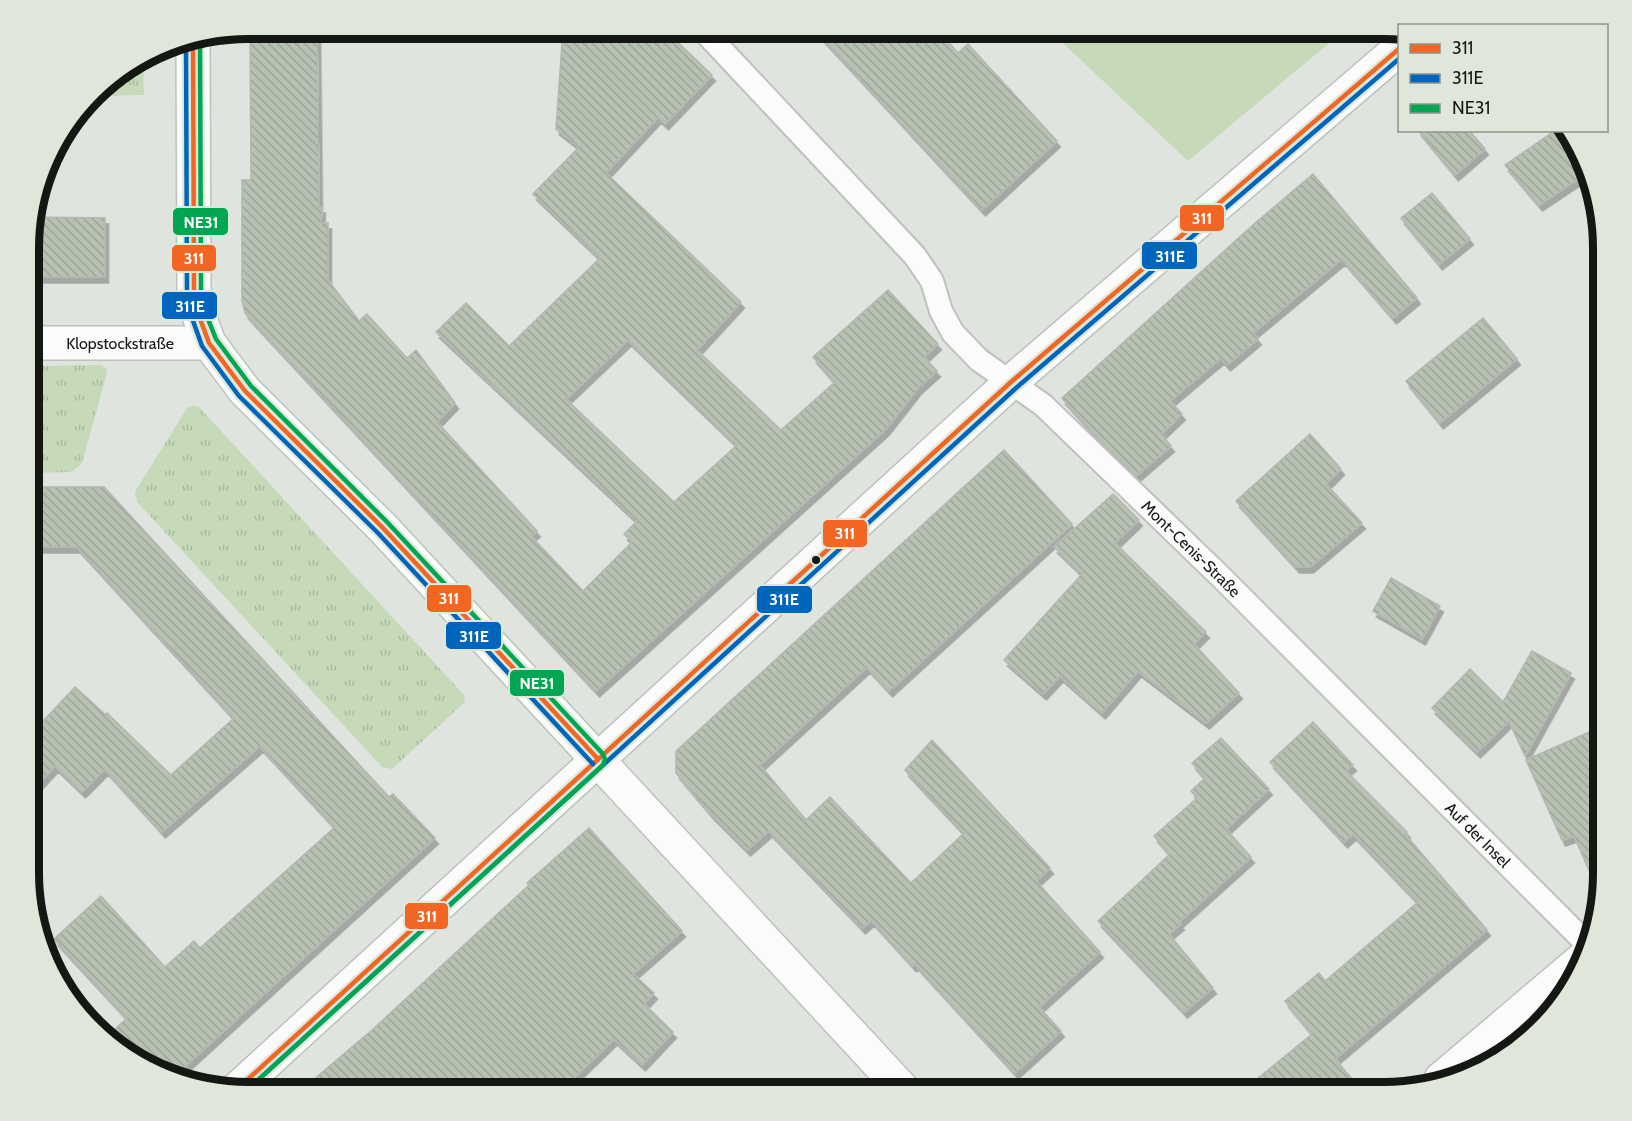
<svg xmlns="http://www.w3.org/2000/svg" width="1632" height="1121" viewBox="0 0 1632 1121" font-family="Cabin,sans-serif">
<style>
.grass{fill:url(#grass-tufts)}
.park{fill:#c6daba}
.building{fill:url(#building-back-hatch);stroke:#b3b6b1;stroke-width:1.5;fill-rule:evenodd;filter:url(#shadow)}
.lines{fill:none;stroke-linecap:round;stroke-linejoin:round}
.lane-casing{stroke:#bdc1bc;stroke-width:26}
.street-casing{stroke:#bdc1bc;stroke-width:36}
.lane{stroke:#fafbfa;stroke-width:22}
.street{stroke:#fafbfa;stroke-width:33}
.bus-1-casing{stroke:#dfe7db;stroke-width:9}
.bus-2-casing{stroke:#dfe7db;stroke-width:9}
.bus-3-casing{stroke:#dfe7db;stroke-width:9}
.bus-1{stroke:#f26522;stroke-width:4.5}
.bus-2{stroke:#0065bd;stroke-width:4.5}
.bus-3{stroke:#00a651;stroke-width:4.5}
.bus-dot{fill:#151713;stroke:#dfe7db;stroke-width:2}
.labels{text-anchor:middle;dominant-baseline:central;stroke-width:4.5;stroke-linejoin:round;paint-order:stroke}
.street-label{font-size:16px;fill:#151713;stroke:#dfe7db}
.rim{fill:none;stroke:#151713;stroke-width:8}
.line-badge{stroke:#dfe7db;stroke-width:2}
.badge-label{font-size:16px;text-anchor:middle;font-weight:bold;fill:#fff}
</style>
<defs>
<pattern id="grass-tufts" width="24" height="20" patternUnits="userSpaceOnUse" patternTransform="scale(1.5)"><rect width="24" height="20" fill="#c6daba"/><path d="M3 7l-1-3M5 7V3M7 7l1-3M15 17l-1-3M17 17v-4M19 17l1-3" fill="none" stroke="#a9ba9f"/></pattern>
<pattern id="building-back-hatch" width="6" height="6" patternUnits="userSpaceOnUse" patternTransform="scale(1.5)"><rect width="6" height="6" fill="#b8c2b3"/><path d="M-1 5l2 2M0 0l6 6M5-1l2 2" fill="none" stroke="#9da699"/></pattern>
<filter id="shadow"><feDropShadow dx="3.5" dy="6" stdDeviation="0" flood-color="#0004"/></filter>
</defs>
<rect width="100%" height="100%" fill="#e0e4de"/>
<!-- grass -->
<path class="grass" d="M143,58L144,95L93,96L103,83Z
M101,365L106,368L107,373L82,463L72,472L30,473V366Z
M194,405L200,408L464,695L465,702L392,769L382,767L138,503L135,495L136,490L187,408Z"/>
<!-- park -->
<path class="park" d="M1048,29H1346L1188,161Z"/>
<!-- building -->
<path class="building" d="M250,28L317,29L319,207H322L321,223H328V280L359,321L367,314L407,358L416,350L455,403L437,422L537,531L531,536L583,591L632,542L624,534L637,521L436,332L466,303L509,346L600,258L533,194L579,147L556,129L563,29H664L712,75L665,124L658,117L606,173L741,302L697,350L781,430L835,382L813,357L888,290L938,344L924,357L937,371L918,388L886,429L596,691L245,313L242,301V180H251ZM628,340L737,445L674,502L566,399Z
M814,29H937L958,53L968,44L1057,141L982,210Z
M1418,130H1469L1485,149L1455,175Z
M1556,130H1564L1574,142L1582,153L1587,173L1539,205L1505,165Z
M1313,174L1417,298L1393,318L1342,259L1253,333L1258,339L1227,365L1221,358L1170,401L1182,414L1161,434L1171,446L1136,476L1103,444L1062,398L1254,224Z
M1432,193L1470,239L1439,264L1401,218Z
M31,217L105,218V277H39V268H30Z
M1483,318L1517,359L1440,423L1406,381Z
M1310,434L1341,469L1326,484L1362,523L1310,567H1296L1236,501Z
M1004,450L1072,524L889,691L867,667L760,765L806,820L830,797L911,883L964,833L905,770L932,740L1050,868L1036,881L1100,952L1039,1007L1061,1031L1015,1073L915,964L913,966L871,920L862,928L769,831L747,850L711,814L676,773V751Z
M30,487H104L389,797L393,794L435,838L172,1078L112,1044L117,1039L111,1033L127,1018L54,939L101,896L165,967L194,941L200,948L335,827L260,746L162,832L105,769L82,792L55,766L30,793V735L75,687L106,715L107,713L171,775L234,718L77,547H30Z
M1113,494L1139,520L1115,543L1206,632L1194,644L1239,693L1206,723L1138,671L1102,713L1060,676L1043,694L1004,660L1082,574L1054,547Z
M1391,578L1440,606L1422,639L1373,611Z
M1532,651L1571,673L1525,756L1509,721L1477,752L1432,708L1470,669L1503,702Z
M1313,722L1353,765L1346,771L1407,832L1405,834L1487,930L1335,1059L1363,1092H1241L1312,1034L1285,1001L1319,973L1325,981L1418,902L1353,834L1344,842L1270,762Z
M1603,726V887L1601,898L1574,836L1562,840L1526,760Z
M1221,738L1269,789L1226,829L1251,857L1179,922L1181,924L1169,934L1213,988L1184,1012L1098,921L1170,854L1154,836L1197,798L1191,791L1205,778L1192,763Z
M589,828L682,931L633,974L654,993L644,1004L673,1032L642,1065L614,1039L559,1092H299L372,1030L529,885L527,883Z"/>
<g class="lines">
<!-- lane casing -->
<g class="lane-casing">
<g id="lane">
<path id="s1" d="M702,29L915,256L932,281L941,311L953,333L979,360L1043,405L1222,578L1590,947"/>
</g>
</g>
<!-- street casing -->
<g class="street-casing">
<g id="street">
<path d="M193,39L194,290L199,316L209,343L245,391L383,528L905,1092"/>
<path id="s2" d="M30,343H209"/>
<path d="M1441,1079L1585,957"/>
<path d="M234,1092L1011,382L1400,48"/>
</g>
</g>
<!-- lane -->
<use href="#lane" class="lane"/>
<!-- street -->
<use href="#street" class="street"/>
<!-- bus-1 casing -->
<g class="bus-1-casing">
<path id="bus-1" d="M193,39L194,290L199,316L209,343L245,391L383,528L598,759
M234,1092L1011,382L1400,48"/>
</g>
<!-- bus-2 casing -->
<g class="bus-2-casing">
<path id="bus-2" d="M186,41L187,291L192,318L202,346L239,396L378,533L593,764
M245,1092L1016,388L1400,58"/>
</g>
<!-- bus-3 casing -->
<g class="bus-3-casing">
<path id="bus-3" d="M200,39L201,289L206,314L216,339L251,386L388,523L603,754L605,759L603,765L245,1092"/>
</g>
<!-- bus-1 -->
<use href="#bus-1" class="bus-1"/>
<!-- bus-2 -->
<use href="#bus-2" class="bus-2"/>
<!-- bus-3 -->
<use href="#bus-3" class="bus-3"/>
</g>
<!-- markers -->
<circle class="bus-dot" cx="816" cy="560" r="5"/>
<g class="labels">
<!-- street labels -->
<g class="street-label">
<text stroke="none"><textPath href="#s2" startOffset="90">Klopstockstraße</textPath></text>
<text stroke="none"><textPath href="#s1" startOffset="720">Mont-Cenis-Straße</textPath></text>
<text stroke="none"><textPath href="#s1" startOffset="1125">Auf der Insel</textPath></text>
</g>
</g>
<!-- crop -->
<path d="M0 0H1632V1121H0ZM248 39H1384A209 209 0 0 1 1593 248V873A209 209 0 0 1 1384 1082H248A209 209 0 0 1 39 873V248A209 209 0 0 1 248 39Z" fill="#dfe7db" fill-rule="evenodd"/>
<path class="rim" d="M248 39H1384A209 209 0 0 1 1593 248V873A209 209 0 0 1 1384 1082H248A209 209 0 0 1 39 873V248A209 209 0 0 1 248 39Z"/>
<g class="line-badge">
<rect x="1179" y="204" width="46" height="28" rx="6" fill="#f26522"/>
<rect x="172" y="207" width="57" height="29" rx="6" fill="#00a651"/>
<rect x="1141" y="241" width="57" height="29" rx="6" fill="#0065bd"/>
<rect x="171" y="244" width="46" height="28" rx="6" fill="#f26522"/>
<rect x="161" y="291" width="57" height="29" rx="6" fill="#0065bd"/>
<rect x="822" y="519" width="46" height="29" rx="6" fill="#f26522"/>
<rect x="426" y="584" width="46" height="29" rx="6" fill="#f26522"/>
<rect x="756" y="585" width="57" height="29" rx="6" fill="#0065bd"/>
<rect x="445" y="621" width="57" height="29" rx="6" fill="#0065bd"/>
<rect x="509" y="669" width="56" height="28" rx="6" fill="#00a651"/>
<rect x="404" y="902" width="45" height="28" rx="6" fill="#f26522"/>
</g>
<g class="badge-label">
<text x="1202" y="224">311</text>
<text x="201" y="228">NE31</text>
<text x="1170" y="262">311E</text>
<text x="194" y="264">311</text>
<text x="190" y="312">311E</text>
<text x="845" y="539">311</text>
<text x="449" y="604">311</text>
<text x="784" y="605">311E</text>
<text x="474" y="642">311E</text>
<text x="537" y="689">NE31</text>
<text x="427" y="922">311</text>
</g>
<!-- legend -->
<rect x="1398" y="24" width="210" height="108" fill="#dfe7db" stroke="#8e948b" stroke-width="1.5"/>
<rect x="1410" y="44" width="30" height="9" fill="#f26522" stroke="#8e948b" stroke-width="1.5"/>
<text x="1452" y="54" font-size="18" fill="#151713">311</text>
<rect x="1410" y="74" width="30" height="9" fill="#0065bd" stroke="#8e948b" stroke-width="1.5"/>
<text x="1452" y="84" font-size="18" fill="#151713">311E</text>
<rect x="1410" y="104" width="30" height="9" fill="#00a651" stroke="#8e948b" stroke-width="1.5"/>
<text x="1452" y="114" font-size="18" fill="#151713">NE31</text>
</svg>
